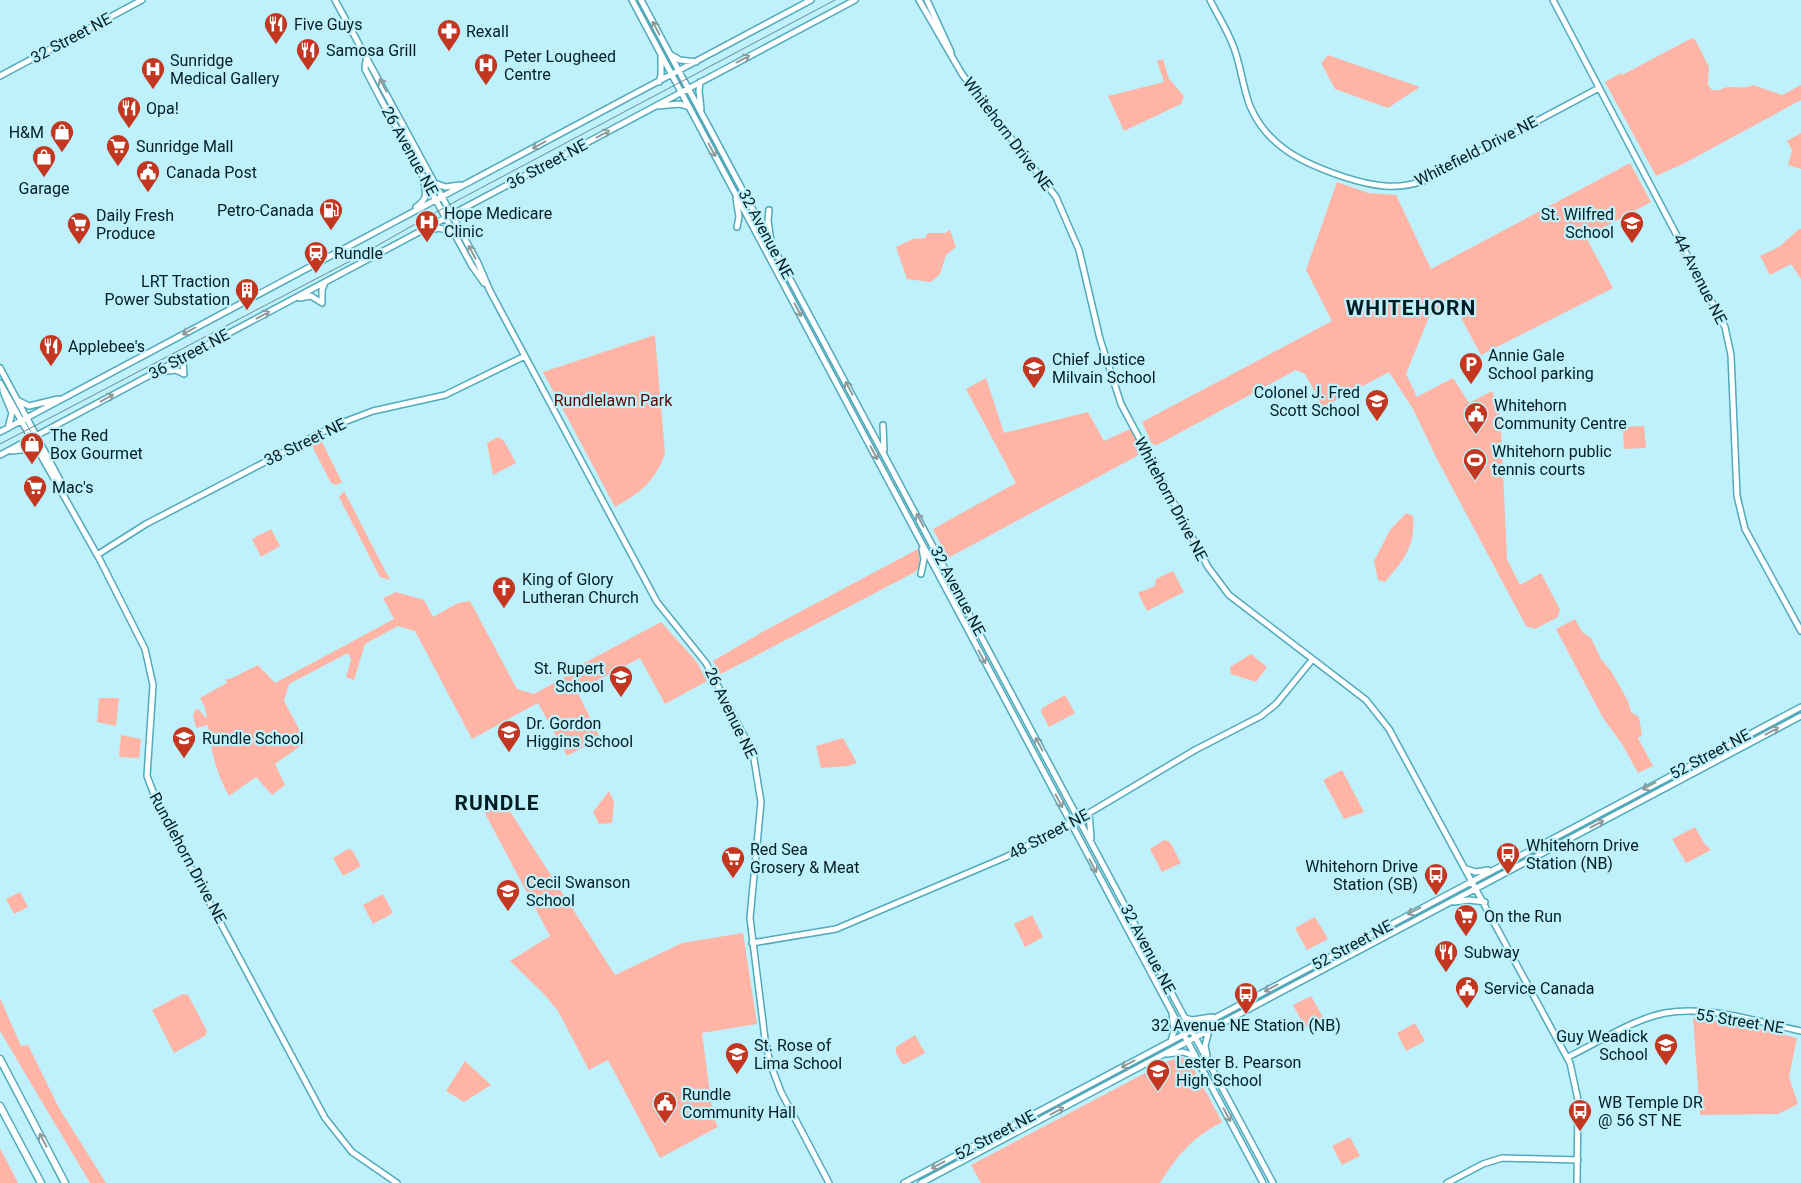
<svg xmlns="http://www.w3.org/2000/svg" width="1801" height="1183" viewBox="0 0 1801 1183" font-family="Roboto,sans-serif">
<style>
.green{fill:#ffb4a5}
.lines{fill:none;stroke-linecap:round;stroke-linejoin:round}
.secondary-casing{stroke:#50aabb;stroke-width:8}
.highway-casing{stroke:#50aabb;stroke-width:9}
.secondary{stroke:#fff;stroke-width:5}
.highway{stroke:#fff;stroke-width:6}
.tram{stroke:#668e96;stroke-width:1}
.oneway{stroke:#8d9a9c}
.labels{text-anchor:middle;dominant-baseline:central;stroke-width:4.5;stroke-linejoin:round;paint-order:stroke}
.poi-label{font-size:16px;fill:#021e23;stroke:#bef1fb;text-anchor:start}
.street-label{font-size:16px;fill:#021e23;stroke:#bef1fb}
.park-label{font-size:16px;fill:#550901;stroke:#bef1fb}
.district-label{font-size:21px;font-weight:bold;letter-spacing:1px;fill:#021e23;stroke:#bef1fb}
</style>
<rect width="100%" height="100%" fill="#bef1fb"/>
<!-- green -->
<path class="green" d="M1692,38L1696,41L1709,67L1708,85L1712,90H1720C1730,83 1742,91 1753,85L1782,95L1801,85V100L1683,164L1656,176L1605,82L1621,73L1622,75Z
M1328,55L1420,87L1388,108L1335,89L1321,63Z
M1163,59L1169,79L1184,96L1181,104L1124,131L1108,96L1164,82L1157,61Z
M1801,133V169L1788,165L1792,150L1787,141Z
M1630,163L1651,202L1586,237L1613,288L1481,355L1454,305L1429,317L1406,374L1417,397L1453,378L1469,403L1492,391L1499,409L1501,430L1507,559L1520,585L1541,573L1560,610L1558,617L1535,629L1526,626L1437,459L1413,409L1389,372L1323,407L1305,374L1296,370L1157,445L1152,444L1142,422L1332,321L1306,270L1337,182L1368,193L1396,195L1431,269Z
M1799,229H1801V279L1791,264L1770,275L1760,256L1779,247Z
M950,230L956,247L946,255L940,274L931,282L907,279L896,247L913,239L925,238L928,233H945Z
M655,335L665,454C654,482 642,492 615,507L543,372Z
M986,378L1004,433L1088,412L1104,441L1130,429L1141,448L1137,456L948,558L933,529L1016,483L966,389Z
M1644,426L1646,448L1624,449L1623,427Z
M498,437L504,441L516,463L493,475L487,443Z
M320,438L342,482L336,485L331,483L312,446L313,442Z
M344,491L390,580L380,577L339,497Z
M1406,513L1413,516C1416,545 1404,560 1385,582L1378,580L1374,561L1390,530Z
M271,529L280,546L261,557L252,539Z
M918,549L921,565L915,572L721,674L713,661L764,631Z
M1173,571L1184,592L1147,611L1138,593L1155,586L1156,579Z
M396,592L424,600L433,617L458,603L470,601L517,689L534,694L576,671L575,668L661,622L696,661L707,681L665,704L640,658L577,691L600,738L567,756L538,703L472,739L415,631L398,626L365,644L354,680L346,677L351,660L348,653L289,684L284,701L306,742L275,764L285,785L272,795L256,777L229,796C216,773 211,751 208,725L196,728L193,715L195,710L198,709L207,719L205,708L200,698L227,683L225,679H230L258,665L275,683L394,619L383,598Z
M1575,619L1582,632L1591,638L1601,659L1611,671L1628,701L1631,712L1639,717L1642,735L1638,738L1653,766L1638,773L1622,744L1603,718L1556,629Z
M1251,654L1267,667L1256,682L1231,674L1230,667Z
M1065,695L1075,713L1049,727L1041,712L1042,708Z
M99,698H119L116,726L97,722Z
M121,735L141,739L139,758L119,757Z
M843,738L857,763L848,766L821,768L816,746Z
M1342,770L1364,812L1344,819L1323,780Z
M609,791L614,802L612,823L599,824L593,812Z
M502,792V798L511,813L615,975L682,943L743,933L757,1024L702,1033L713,1116L718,1127L660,1158L608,1060L589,1070L558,1011L544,994L510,961L550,936L480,804Z
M1695,827L1704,843L1711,850L1686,863L1672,839Z
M1164,840L1170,842L1181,863L1162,872L1150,849Z
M348,849L352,850L361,866L343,876L333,858Z
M20,892L28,907L14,914L6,899Z
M383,894L393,913L373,924L363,905Z
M1032,915L1043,937L1025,947L1014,924Z
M1315,917L1328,939L1307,950L1295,928Z
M183,994L188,995L207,1031L205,1036L174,1053L152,1010Z
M1311,996L1323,1017L1305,1027L1293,1005Z
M0,998L21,1046L28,1045L59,1108L106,1183H90L0,1031Z
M1693,1018L1736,1023L1797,1038L1789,1077L1798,1104L1778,1114L1700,1115Z
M1415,1023L1425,1041L1406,1051L1397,1033Z
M915,1035L925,1053L903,1065L896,1053V1047Z
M1180,1057L1189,1060L1222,1122C1191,1139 1179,1153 1160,1183H981L971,1165L1166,1062Z
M465,1061L491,1085L464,1102L446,1091Z
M1350,1137L1360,1156L1342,1165L1332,1146Z
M0,1148L18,1183H0Z"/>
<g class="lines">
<!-- secondary casing -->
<g class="secondary-casing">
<path id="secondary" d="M335,0L478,263L490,291L657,602L706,663L753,753L761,802L750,918L765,1039L770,1063L781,1092L829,1183
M632,0L1263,1183
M641,0L1273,1183
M919,0L962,74L1056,197L1079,250L1100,339L1121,404L1208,567L1229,595L1366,700L1389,729L1570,1063L1578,1100L1577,1183
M927,0L951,52
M1210,0C1218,16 1228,31 1234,48C1241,67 1243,88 1250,106C1267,147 1305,164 1344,177C1372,186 1397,191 1426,180L1599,88
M1553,0L1725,327L1731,355L1737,496L1745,529L1801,631
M671,55L680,60L696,62
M366,60L365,69L379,96L472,266L484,283
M0,76L142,0
M659,82L661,75V56
M700,82L699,91L701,109
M657,106L680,104L689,107
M435,183L445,187L460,185
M736,198L739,217L737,227
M416,207C431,197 424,190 423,176
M769,210L768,220L771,242
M423,232L439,228L453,232
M300,298L311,296L322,303
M322,302V290L325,282
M0,368L62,484L64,494
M160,372L176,370L184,374
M184,374L183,363L186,355
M0,383L100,560L145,649L153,685L147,776L160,810L325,1118L352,1152L397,1183
M3,391L12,413L8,428
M19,401L29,406L58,399
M883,425L884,450
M0,432L811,0
M11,451L31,449L36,451
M0,455L855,0
M97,555L146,524L336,425L373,411L445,395L525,356
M921,574L924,559L922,549
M1089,813L1091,838
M1466,869L1476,872L1488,870
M1454,902L1469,900L1485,902
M752,943L836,929L1006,857L1089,813L1195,750L1261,716L1276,704L1312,660
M1185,1018L1192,1020L1212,1017
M1171,1041L1174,1031L1172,1013
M1167,1054L1183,1052L1195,1056
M1207,1055L1205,1046L1209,1030
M1568,1057C1599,1042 1631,1020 1665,1013C1710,1005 1758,1022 1801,1031
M904,1183L1801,707
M921,1183L1801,716
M1447,1183L1483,1164L1502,1158L1578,1160"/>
</g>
<!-- highway casing -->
<g class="highway-casing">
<path id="highway" d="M0,1059L65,1183
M0,1106L41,1183"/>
</g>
<!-- secondary -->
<use href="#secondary" class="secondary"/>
<!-- highway -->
<use href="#highway" class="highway"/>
<!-- tram -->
<path class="tram" d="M0,444L352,260L447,206L835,0"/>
</g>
<!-- one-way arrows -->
<defs><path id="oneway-shaft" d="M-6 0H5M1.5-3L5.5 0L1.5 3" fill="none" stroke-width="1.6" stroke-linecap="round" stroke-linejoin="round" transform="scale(1.25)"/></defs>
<g class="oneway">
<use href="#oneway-shaft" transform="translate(656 28) rotate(-118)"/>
<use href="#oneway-shaft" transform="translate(743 59) rotate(-28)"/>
<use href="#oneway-shaft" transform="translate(383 85) rotate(-118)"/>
<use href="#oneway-shaft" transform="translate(603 134) rotate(-28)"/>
<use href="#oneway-shaft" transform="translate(539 145) rotate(152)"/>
<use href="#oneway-shaft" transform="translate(712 150) rotate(62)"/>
<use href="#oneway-shaft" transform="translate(472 252) rotate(-118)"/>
<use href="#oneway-shaft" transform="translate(798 310) rotate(62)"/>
<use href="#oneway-shaft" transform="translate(263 315) rotate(-28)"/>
<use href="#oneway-shaft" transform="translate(189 331) rotate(152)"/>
<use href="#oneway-shaft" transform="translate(849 388) rotate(-118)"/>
<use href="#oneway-shaft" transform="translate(107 398) rotate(-29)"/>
<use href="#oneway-shaft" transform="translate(874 453) rotate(62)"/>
<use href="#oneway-shaft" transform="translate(920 520) rotate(-118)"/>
<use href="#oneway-shaft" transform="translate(982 657) rotate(62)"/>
<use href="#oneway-shaft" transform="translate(1772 731) rotate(-28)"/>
<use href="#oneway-shaft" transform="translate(1039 744) rotate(-118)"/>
<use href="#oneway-shaft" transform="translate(1649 786) rotate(152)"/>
<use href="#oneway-shaft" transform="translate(1059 801) rotate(62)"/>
<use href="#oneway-shaft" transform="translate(1597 824) rotate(-28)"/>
<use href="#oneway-shaft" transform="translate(1093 866) rotate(62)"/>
<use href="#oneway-shaft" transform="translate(1414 911) rotate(152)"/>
<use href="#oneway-shaft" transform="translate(1271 988) rotate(152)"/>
<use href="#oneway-shaft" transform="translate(1128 1064) rotate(152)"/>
<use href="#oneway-shaft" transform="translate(1057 1111) rotate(-28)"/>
<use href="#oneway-shaft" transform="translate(1227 1115) rotate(62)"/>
<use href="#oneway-shaft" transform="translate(43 1140) rotate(-118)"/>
<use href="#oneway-shaft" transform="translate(938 1165) rotate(152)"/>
</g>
<!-- icons -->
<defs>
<g id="restaurant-pin" transform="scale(1.25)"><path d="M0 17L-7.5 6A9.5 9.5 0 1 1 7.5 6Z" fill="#c33721" stroke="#bef1fb"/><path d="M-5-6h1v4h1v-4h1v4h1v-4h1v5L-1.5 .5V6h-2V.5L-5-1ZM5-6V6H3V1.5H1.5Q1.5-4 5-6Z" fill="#fff"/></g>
<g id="pharmacy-pin" transform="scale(1.25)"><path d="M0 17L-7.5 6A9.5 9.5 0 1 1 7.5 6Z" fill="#c33721" stroke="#bef1fb"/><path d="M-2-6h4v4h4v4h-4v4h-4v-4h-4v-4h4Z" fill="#fff"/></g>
<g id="hospital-pin" transform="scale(1.25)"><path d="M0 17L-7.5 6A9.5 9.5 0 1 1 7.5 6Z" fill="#c33721" stroke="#bef1fb"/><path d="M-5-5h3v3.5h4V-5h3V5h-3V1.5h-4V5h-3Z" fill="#fff"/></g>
<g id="shop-pin" transform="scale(1.25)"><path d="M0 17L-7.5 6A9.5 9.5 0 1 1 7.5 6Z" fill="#c33721" stroke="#bef1fb"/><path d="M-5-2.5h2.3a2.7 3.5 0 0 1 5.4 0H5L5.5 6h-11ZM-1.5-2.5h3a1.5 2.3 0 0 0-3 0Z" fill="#fff"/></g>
<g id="supermarket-pin" transform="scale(1.25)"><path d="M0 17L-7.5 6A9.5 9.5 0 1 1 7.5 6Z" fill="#c33721" stroke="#bef1fb"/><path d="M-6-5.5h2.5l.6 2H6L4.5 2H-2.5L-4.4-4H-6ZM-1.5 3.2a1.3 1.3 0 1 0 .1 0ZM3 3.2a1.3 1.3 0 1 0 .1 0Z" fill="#fff"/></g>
<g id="civic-pin" transform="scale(1.25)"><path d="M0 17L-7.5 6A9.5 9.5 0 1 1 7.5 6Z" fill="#c33721" stroke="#bef1fb"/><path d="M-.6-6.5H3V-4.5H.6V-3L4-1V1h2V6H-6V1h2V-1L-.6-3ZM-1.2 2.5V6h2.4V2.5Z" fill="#fff"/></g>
<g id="fuel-pin" transform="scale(1.25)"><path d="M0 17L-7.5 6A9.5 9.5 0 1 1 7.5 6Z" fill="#c33721" stroke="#bef1fb"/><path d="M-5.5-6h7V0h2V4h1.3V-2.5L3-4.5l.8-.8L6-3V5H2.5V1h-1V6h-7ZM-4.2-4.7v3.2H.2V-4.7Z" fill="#fff"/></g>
<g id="school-pin" transform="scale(1.25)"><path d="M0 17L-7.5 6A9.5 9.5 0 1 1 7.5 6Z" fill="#c33721" stroke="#bef1fb"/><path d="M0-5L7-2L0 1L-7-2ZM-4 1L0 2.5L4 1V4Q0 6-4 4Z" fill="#fff"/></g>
<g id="station-pin" transform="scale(1.25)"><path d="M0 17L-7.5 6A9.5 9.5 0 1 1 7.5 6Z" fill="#c33721" stroke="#bef1fb"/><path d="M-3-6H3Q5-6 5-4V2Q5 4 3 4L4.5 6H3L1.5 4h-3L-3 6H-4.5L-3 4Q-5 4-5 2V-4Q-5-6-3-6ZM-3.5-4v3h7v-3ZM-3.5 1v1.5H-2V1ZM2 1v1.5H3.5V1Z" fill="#fff"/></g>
<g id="building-pin" transform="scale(1.25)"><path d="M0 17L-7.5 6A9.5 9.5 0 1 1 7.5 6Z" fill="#c33721" stroke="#bef1fb"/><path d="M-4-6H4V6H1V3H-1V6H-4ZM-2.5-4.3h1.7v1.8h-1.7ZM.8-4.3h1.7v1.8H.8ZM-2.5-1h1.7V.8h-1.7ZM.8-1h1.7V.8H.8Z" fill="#fff"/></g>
<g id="parking-pin" transform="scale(1.25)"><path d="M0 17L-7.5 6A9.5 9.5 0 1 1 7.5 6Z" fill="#c33721" stroke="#bef1fb"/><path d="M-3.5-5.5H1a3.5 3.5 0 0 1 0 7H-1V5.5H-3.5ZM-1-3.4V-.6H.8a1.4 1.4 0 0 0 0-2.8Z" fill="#fff"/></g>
<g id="stadium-pin" transform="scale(1.25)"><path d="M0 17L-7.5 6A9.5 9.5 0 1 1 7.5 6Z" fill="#c33721" stroke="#bef1fb"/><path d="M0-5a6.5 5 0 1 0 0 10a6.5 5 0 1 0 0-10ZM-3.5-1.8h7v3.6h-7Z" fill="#fff"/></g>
<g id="church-pin" transform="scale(1.25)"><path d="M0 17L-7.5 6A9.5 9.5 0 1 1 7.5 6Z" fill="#c33721" stroke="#bef1fb"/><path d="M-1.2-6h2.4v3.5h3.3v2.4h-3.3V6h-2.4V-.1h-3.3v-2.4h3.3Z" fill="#fff"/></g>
<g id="bus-pin" transform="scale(1.25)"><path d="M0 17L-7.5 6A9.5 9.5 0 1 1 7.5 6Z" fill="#c33721" stroke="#bef1fb"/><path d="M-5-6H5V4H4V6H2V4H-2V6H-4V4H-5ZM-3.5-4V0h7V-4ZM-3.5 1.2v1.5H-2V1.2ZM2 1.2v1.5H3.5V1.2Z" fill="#fff"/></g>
</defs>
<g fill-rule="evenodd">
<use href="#restaurant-pin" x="276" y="24"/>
<use href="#pharmacy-pin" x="449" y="31"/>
<use href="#restaurant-pin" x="308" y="50"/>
<use href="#hospital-pin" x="486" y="65"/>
<use href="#hospital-pin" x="153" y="69"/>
<use href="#restaurant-pin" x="129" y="108"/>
<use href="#shop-pin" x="62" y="132"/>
<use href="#supermarket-pin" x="118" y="146"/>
<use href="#shop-pin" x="44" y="157"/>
<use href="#civic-pin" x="148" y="172"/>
<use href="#fuel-pin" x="331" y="210"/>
<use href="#hospital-pin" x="427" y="222"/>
<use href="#school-pin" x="1632" y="223"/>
<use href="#supermarket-pin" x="79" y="224"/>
<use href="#station-pin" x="316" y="253"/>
<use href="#building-pin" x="247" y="290"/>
<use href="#restaurant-pin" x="51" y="346"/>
<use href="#parking-pin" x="1471" y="364"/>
<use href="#school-pin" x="1034" y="368"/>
<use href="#school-pin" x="1377" y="401"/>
<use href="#civic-pin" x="1476" y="414"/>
<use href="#shop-pin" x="32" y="444"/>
<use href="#stadium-pin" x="1475" y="460"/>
<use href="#supermarket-pin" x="35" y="487"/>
<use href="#church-pin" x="504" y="588"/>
<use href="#school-pin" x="621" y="677"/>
<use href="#school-pin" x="509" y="732"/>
<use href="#school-pin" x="184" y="738"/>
<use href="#bus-pin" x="1508" y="854"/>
<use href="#supermarket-pin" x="733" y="858"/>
<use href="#bus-pin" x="1436" y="875"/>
<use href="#school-pin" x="508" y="891"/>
<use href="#supermarket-pin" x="1466" y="916"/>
<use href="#restaurant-pin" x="1446" y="952"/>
<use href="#civic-pin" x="1467" y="988"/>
<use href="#bus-pin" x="1246" y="994"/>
<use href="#school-pin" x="1666" y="1045"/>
<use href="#school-pin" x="737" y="1054"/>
<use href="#school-pin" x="1158" y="1071"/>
<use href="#civic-pin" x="665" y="1103"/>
<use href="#bus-pin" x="1580" y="1111"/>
</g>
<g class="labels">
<!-- poi labels -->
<g class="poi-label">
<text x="294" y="24">Five Guys</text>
<text x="466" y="31">Rexall</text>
<text x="326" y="50">Samosa Grill</text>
<text x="504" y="56">Peter Lougheed<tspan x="504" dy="18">Centre</tspan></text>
<text x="170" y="60">Sunridge<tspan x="170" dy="18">Medical Gallery</tspan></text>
<text x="146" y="108">Opa!</text>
<text x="44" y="132" text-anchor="end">H&amp;M</text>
<text x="136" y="146">Sunridge Mall</text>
<text x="166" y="172">Canada Post</text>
<text x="44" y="188" text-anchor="middle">Garage</text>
<text x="314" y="210" text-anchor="end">Petro-Canada</text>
<text x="444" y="213">Hope Medicare<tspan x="444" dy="18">Clinic</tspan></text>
<text x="1614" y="214" text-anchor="end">St. Wilfred<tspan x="1614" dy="18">School</tspan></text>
<text x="96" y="215">Daily Fresh<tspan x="96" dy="18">Produce</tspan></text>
<text x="334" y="253">Rundle</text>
<text x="230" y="281" text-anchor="end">LRT Traction<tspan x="230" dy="18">Power Substation</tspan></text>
<text x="68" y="346">Applebee's</text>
<text x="1488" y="355">Annie Gale<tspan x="1488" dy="18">School parking</tspan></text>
<text x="1052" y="359">Chief Justice<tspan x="1052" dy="18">Milvain School</tspan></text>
<text x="1360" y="392" text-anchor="end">Colonel J. Fred<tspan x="1360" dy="18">Scott School</tspan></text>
<text x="1494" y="405">Whitehorn<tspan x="1494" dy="18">Community Centre</tspan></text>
<text x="50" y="435">The Red<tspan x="50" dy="18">Box Gourmet</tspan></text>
<text x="1492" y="451">Whitehorn public<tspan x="1492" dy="18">tennis courts</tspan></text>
<text x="52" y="487">Mac's</text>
<text x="522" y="579">King of Glory<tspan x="522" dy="18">Lutheran Church</tspan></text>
<text x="604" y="668" text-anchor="end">St. Rupert<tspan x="604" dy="18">School</tspan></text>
<text x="526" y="723">Dr. Gordon<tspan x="526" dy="18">Higgins School</tspan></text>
<text x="202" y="738">Rundle School</text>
<text x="1526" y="845">Whitehorn Drive<tspan x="1526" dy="18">Station (NB)</tspan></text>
<text x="750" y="849">Red Sea<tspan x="750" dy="18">Grosery &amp; Meat</tspan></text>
<text x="1418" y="866" text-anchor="end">Whitehorn Drive<tspan x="1418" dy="18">Station (SB)</tspan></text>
<text x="526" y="882">Cecil Swanson<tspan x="526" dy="18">School</tspan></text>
<text x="1484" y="916">On the Run</text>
<text x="1464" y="952">Subway</text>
<text x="1484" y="988">Service Canada</text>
<text x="1246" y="1025" text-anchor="middle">32 Avenue NE Station (NB)</text>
<text x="1648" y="1036" text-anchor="end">Guy Weadick<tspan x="1648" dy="18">School</tspan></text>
<text x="754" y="1045">St. Rose of<tspan x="754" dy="18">Lima School</tspan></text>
<text x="1176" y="1062">Lester B. Pearson<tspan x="1176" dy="18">High School</tspan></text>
<text x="682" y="1094">Rundle<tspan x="682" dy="18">Community Hall</tspan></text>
<text x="1598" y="1102">WB Temple DR<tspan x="1598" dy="18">@ 56 ST NE</tspan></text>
</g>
<!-- street labels -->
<g class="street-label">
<text transform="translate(71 38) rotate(-28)">32 Street NE</text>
<text transform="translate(1008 134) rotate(53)">Whitehorn Drive NE</text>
<text transform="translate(410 151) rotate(61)">26 Avenue NE</text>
<text transform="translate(1476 151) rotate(-27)">Whitefield Drive NE</text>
<text transform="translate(547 164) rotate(-28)">36 Street NE</text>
<text transform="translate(766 234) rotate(62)">32 Avenue NE</text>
<text transform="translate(1700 279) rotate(63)">44 Avenue NE</text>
<text transform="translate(189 354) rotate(-28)">36 Street NE</text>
<text transform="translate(305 442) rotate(-26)">38 Street NE</text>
<text transform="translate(1171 499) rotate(62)">Whitehorn Drive NE</text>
<text transform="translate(958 591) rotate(62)">32 Avenue NE</text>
<text transform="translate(731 713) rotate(64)">26 Avenue NE</text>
<text transform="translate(1710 754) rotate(-28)">52 Street NE</text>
<text transform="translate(1049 834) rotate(-28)">48 Street NE</text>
<text transform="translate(188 858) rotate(62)">Rundlehorn Drive NE</text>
<text transform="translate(1352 945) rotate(-28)">52 Street NE</text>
<text transform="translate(1148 949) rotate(62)">32 Avenue NE</text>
<text transform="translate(1740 1021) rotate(9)">55 Street NE</text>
<text transform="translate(995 1135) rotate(-28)">52 Street NE</text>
</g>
<!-- park labels -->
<g class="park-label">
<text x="613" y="400">Rundlelawn Park</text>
</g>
<!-- district labels -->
<g class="district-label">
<text x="1411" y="308">WHITEHORN</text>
<text x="497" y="803">RUNDLE</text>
</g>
</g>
</svg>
